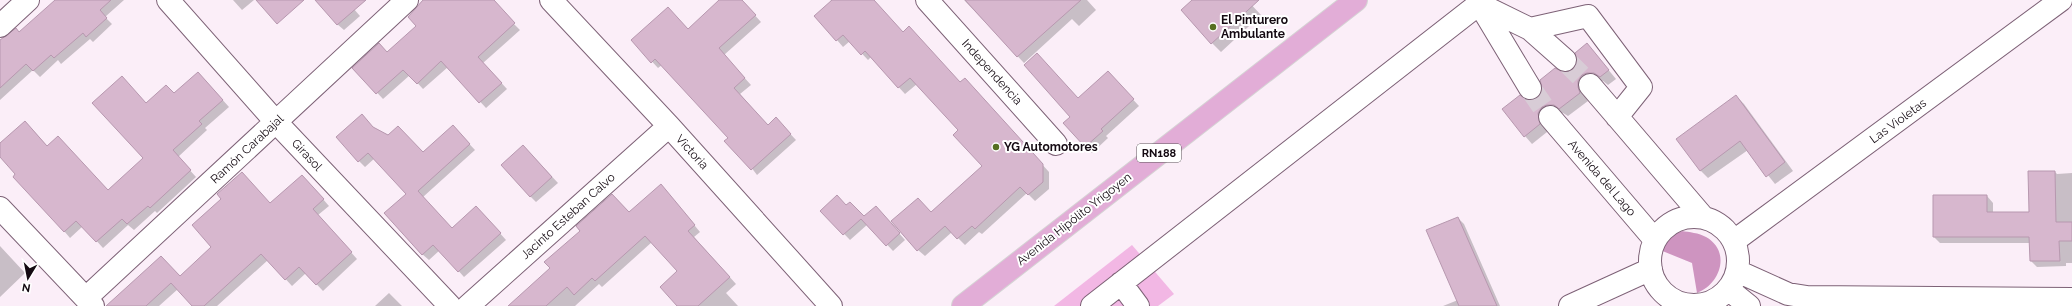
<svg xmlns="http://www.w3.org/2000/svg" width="2072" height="306" viewBox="0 0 2072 306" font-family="Raleway,sans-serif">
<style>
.green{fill:#f2b7e4}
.water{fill:#ce94c0}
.shadow{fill:#0003}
.building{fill:#d7b7ce;stroke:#b798af}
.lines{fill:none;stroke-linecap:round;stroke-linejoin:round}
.minor-tunnel{stroke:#d8ccd6;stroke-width:22;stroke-dasharray:22 11;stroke-linecap:butt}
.minor-casing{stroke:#7d6176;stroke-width:24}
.major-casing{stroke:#d5d3d4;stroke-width:24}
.minor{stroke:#fff;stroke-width:22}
.major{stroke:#e2add7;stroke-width:22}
.poi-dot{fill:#566f21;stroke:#fff;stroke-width:1.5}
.labels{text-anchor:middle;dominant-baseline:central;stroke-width:4;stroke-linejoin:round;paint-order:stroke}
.shield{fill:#fff;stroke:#5a5459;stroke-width:1}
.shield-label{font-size:11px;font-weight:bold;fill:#140a12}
.poi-label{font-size:12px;font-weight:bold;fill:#140a12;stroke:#fff;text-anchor:start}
.street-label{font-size:12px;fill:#140a12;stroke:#fff}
</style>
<rect width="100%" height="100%" fill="#fbeef8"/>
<!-- green -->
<path class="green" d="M1132,245L1174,294L1158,306H1054Z"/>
<!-- water -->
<path class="water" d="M1682,231C1689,232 1699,233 1706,237C1731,251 1721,284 1697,293L1692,263L1660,250L1669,237Z"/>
<!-- shadow -->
<path class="shadow" d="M57,0H124L105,17L112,24L93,42L90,39L61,64L58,60L40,77L33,70L0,100V47L19,34Z
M233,0H254L242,10Z
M332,0H346L360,16L344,30L337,24Z
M425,0H490L520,30L483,63L507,89L486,108L448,67L423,89L410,75L383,99L354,68L387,53L417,26Z
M721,0H741L761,22L724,55L751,85L740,94L768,126L782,125L796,140L757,175L729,138L662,65L658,68L632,40L688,30Z
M830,0H873L903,33L960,83L971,86L1049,172V189L1035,201L1027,193L982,234L979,232L965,245L952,232L925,256L918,250L931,213L983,167L960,130L917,84L905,94L871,57L868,60L850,41L843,47L837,40L815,16L832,1Z
M964,0H1087L1096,10L1079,26L1072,19L1024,63Z
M1194,0H1247L1261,15L1221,52L1212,43Z
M1587,44L1616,79L1608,85L1603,81L1596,80L1585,96L1588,101L1568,116L1563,113L1556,112L1546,122L1547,132L1532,144L1525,136L1530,102L1537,99L1563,73H1569L1575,69Z
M204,79L229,107L205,128L207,130L178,157L196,177L157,213L155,211L134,230L128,225L103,248L83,226L70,238L0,156V145L31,128L48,147L109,191L145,158L146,104L174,94Z
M1114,79L1139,106L1106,136L1108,138L1092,153L1064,123L1071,117L1078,99Z
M1736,96L1744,104L1793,171L1775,184L1748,150L1708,178L1700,170Z
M374,128L423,153L459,133L475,150L423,197L452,229L482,213L506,240L464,277L440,250L429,260L422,254L407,194L375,158L365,167L359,161Z
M529,152L558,183L536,202L530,196Z
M2055,172L2057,174L2072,173V263H2066V266L2037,267L2031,261V243H1940L1934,237L1987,196L1993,203V213H2030Z
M308,182L329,206L318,215L357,259L323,291L306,273L292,286L268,260L217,306H193L178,289L159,306H121L180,277L271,204Z
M667,192L700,232L694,237L736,284L726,293L738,306H678L679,271L652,242L602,287L599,284L575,306H509L629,214Z
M846,207L864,218L882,214L905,240L893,251L868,224L850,240L822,211Z
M1458,218L1464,224L1500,306H1443L1458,300Z
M0,246L25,273L0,297Z
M389,293L402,306H375Z"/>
<!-- building -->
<path class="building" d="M55,0H111L100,10L107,18L86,37L83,33L54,58L51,55L33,71L26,64L0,88V40L16,28L19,32Z
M256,0H304L277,24Z
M315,0H366L337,25Z
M423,0H494L515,23L478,57L502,83L479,103L441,61L417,84L403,70L376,94L352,68L379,43L387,52L416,26L408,17Z
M719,0H742L756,15L719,48L745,78L734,88L768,125L776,117L791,134L751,170L724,141L728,138L655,59L651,63L631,40L668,7L688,29Z
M832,0H874L903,32L909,26L960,82L965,78L1043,164V182L1028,195L1020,187L975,229L972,226L957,239L945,226L917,251L891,221L918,198L931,212L982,166L953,135L958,130L910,78L898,88L865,51L861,55L843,35L836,41L814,16Z
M965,0H1081L1017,57Z
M1192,0H1259L1211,44L1181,10Z
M1587,43L1609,70L1600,77L1594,73H1587L1582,75L1578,81V87L1580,93L1559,109L1554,105H1547L1542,107L1538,113L1540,124L1524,137L1502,109L1520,95L1530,100L1537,98L1541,94L1542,88L1540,80L1555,68L1563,72H1569L1574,69L1577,62L1575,53Z
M1037,53L1078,98L1108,71L1134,99L1101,129L1103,131L1085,147L1063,123L1070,117L1024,65Z
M198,72L223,100L199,121L202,124L173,150L191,170L150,208L148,206L127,224L122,219L96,242L76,221L64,232L13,177L15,174L0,157V143L25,121L47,146L58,136L108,190L143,158L92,103L122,76L146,103L166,85L174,93Z
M1736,95L1785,162L1766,177L1740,141L1700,171L1676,139Z
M362,114L373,127L388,135L398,126L423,152L453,125L470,144L418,191L452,228L476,206L501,233L458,272L433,245L422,255L384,213L406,194L368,153L358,162L336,137Z
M523,145L552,177L530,197L501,165Z
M2028,171H2055L2056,222H2072V241H2059L2060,261H2030L2029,237H1933V195H1987V212H2029Z
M242,172L270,203L302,175L324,199L313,209L352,252L316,285L299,267L285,280L261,254L204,306H192L171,283L146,306H106L161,256L180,276L211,247L192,225L221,199L217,194Z
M661,184L695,225L688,231L730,277L698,306H677L660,287L677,271L645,236L595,281L592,278L574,295L567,287L546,306H508L550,268L544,262L580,231L576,226L612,194L629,212Z
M837,195L846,205L850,202L864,216L876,206L900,233L886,246L861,219L843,235L820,211Z
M1458,217L1497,306H1459L1426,230Z"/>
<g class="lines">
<!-- minor-tunnel -->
<path class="minor-tunnel" d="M1565,60L1590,85
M1530,88L1550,117"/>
<!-- minor casing -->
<g class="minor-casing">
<path id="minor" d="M168,0L276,122L450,306
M551,0L669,126L831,306
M927,0L1056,144
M1479,3L1530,88
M1479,4L1530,29L1565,60
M0,26L28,0
M1530,29L1588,16L1641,87L1617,117
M1590,85L1703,217
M1550,117L1655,240
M0,208L93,306
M1650 261a44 44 0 1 1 88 0a44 44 0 1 1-88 0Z
M1734,241L2061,0
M1737,271L1788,294L1807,297L2072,299
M1121,283L1138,306
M1728,289L1749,306
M86,298L407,0
M468,306L669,126
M1092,306L1484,0
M1570,306L1651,269"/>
</g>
<!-- major casing -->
<g class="major-casing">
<path id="major" d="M963,306L1356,0"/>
</g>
<!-- minor -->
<use href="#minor" class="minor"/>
<!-- major -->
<use href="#major" class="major"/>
</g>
<!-- markers -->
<g class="poi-dot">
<circle cx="1213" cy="27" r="4"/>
<circle cx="996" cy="147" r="4"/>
</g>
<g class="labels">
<!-- shield labels -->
<rect class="shield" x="1137" y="144" width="44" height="18" rx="3"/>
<g class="shield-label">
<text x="1159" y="153">RN188</text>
</g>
<!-- poi labels -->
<g class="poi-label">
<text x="1221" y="20">El Pinturero<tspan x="1221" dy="14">Ambulante</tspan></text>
<text x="1004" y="147">YG Automotores</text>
</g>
<!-- street labels -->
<g class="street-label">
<text transform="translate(992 72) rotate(48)">Independencia</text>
<text transform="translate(1898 121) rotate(-36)">Las Violetas</text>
<text transform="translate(247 149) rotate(-43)">Ramón Carabajal</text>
<text transform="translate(692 152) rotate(48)">Victoria</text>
<text transform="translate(307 155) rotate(47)">Girasol</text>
<text transform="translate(1602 178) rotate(49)">Avenida del Lago</text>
<text transform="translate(568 216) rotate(-42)">Jacinto Esteban Calvo</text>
<text transform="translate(1074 219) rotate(-38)">Avenida Hipólito Yrigoyen</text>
</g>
</g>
<!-- north arrow -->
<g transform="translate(28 278) rotate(190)" stroke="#ffffff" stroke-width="3" paint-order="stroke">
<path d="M0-3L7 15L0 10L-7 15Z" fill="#140a12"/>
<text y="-6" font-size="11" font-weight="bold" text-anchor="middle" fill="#140a12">N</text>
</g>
</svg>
